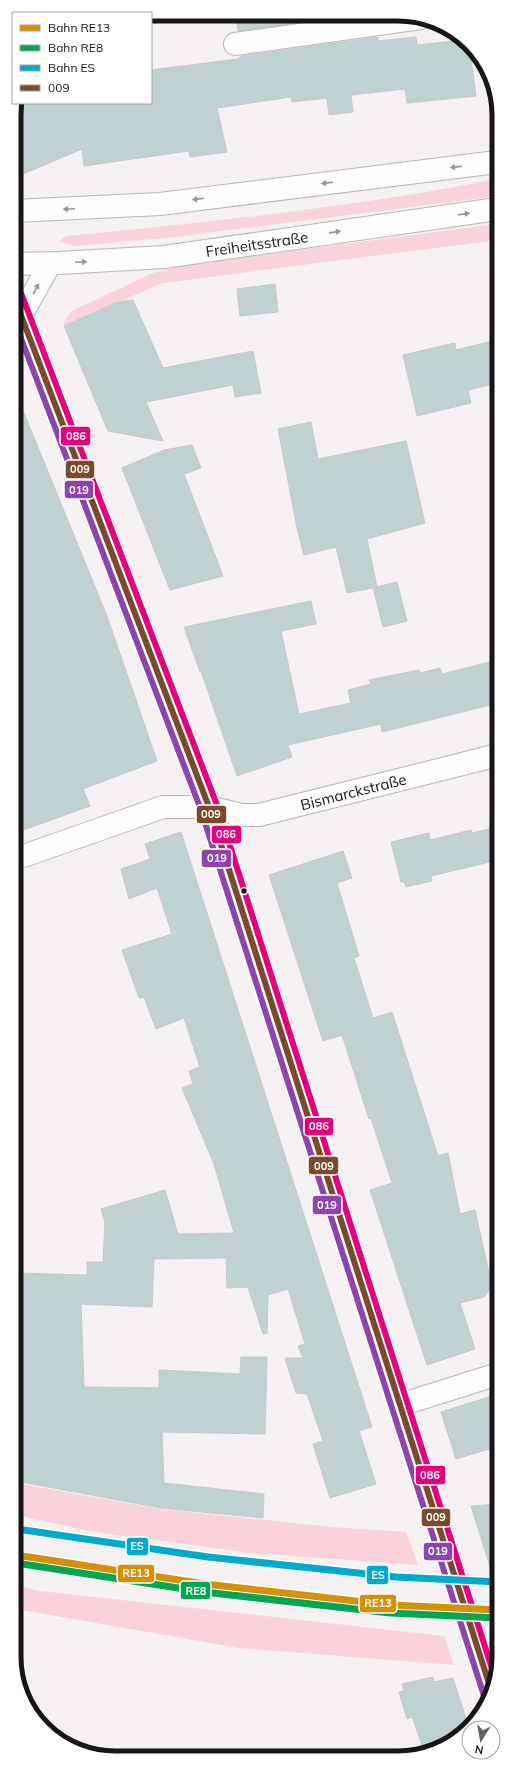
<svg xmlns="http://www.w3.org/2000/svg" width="513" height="1772" viewBox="0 0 513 1772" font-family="Mulish,sans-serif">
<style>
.green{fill:#fad2dc}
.building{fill:#bfd1d1;stroke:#c8c7c8}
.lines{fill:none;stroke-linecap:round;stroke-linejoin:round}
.minor-casing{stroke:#b8b5b5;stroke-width:24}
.major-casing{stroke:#b8b5b5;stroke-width:24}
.minor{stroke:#fefdfd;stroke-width:22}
.major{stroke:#fefdfd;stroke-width:22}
.bus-1-casing{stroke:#fff;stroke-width:9}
.bus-2-casing{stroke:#fff;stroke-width:9}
.bus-3-casing{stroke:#fff;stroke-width:9}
.bus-1{stroke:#7a4b2a;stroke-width:6}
.bus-2{stroke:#8e44ad;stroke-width:6}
.bus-3{stroke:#e5007d;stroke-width:6}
.rail-1-casing{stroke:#fff;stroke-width:10}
.rail-2-casing{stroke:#fff;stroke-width:10}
.rail-3-casing{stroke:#fff;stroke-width:10}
.rail-1{stroke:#d69003;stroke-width:7}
.rail-2{stroke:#00a651;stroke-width:7}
.rail-3{stroke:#00a9ce;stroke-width:7}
.oneway{fill:#969595}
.bus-dot{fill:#181516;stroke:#fff;stroke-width:1.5}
.labels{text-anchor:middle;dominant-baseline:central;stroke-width:3;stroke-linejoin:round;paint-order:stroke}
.street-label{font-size:15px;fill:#181516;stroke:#fff}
.rim{fill:none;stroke:#181516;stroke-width:5}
.line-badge{stroke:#fff;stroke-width:1.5}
.badge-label{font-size:11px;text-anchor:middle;font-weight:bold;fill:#fff}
</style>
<rect width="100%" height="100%" fill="#f5f0f1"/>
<!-- green -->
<path class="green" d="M497,179V196L176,237L74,246L59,241L66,236C210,222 355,207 497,179Z
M497,224V240L163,283L63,326L66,318L72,311L153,273L190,264Z
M16,1483L161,1509L331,1527L406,1532L418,1565L251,1553L88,1531L16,1515Z
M16,1585L40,1591L444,1636L454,1665L239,1648L16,1609Z"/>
<!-- building -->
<path class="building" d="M236,15H304L348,16L238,31Z
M378,37V41L416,37L417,45L463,40L469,44L476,96L407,103L405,89L351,95L353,112L329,115L327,98L292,102L291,97L217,108L227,152L190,157L189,151L84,166L82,149L14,178V109L16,103H151V70L238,59L242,56Z
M275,284L278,312L240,316L237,289Z
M133,300L163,368L253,351L261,393L235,397L233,385L146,402L163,441L108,431L64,326L118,302Z
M497,340V383L468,390L471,403L417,416L403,355L455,343L456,350Z
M15,391L107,616L157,761L83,789L90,806L15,833Z
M311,422L318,459L406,441L425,523L367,539L377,587L397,582L407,621L383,627L373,588L347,593L336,547L304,555L297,528L278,429Z
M192,445L201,468L184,474L223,576L170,590L122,468L164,450Z
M311,601L316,624L281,631L299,714L351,703L348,690L371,684L369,680L419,670L420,673L440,668L442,674L498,660V703L382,732L381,724L288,745L292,757L237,776L201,671L200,672L184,627Z
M498,827V860L431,876L432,881L406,887L404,882H401L391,842L429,833L430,840L471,830L472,833Z
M181,832L372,1427L359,1431L376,1484L330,1498L313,1444L323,1441L307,1394L296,1393L285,1358H303L298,1346L305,1344L288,1289L268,1295L267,1333L263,1334L248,1287L227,1288L226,1258L154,1259L152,1307L81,1304L84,1387L159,1388V1370L240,1374L241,1357H267L265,1434L162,1432L164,1483L264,1494L263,1518L161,1508L16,1481L15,1273L87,1275V1262H103L105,1222L101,1209L165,1190L178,1234L234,1233L214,1164L182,1088L193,1084L189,1071L200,1067L184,1018L156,1029L144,997L139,998L122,950L172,934L157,888L129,899L121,869L150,859L145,844Z
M343,851L352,878L337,883L359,956L354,958L373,1018L392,1012L438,1156L448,1153L460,1214L475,1210L492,1286L484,1297L460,1303L475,1349L427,1365L370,1190L392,1183L371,1118L369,1119L342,1035L323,1041L269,875Z
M498,1394L499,1446L456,1459L441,1412Z
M499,1504V1575L493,1576L471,1506Z
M433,1677L434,1682L453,1678L469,1728L449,1744L425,1753L412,1717L407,1719L399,1692L404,1691L402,1684Z"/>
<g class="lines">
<!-- minor casing -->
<g class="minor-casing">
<g id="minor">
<path d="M235,44L421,18"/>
<path id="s1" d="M15,859L163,807H209L241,815H259L498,755"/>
<path d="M400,1405L498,1374"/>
</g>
</g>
<!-- major casing -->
<g class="major-casing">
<g id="major">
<path d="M14,211L160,204L497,162"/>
<path id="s2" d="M14,264L59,263L164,257L497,209"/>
<path d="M14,296L209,807L492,1694"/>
<path d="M22,314L50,264"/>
</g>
</g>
<!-- minor -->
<use href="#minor" class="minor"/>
<!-- major -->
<use href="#major" class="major"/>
<!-- bus-1 casing -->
<g class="bus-1-casing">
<path id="bus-1" d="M14,297L209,807L492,1693"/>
</g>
<!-- bus-2 casing -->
<g class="bus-2-casing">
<path id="bus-2" d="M14,320L201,810L484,1696"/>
</g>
<!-- bus-3 casing -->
<g class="bus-3-casing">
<path id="bus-3" d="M21,293L217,805L495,1678"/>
</g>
<!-- bus-1 -->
<use href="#bus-1" class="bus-1"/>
<!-- bus-2 -->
<use href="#bus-2" class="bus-2"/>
<!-- bus-3 -->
<use href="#bus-3" class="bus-3"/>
<!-- rail-1 casing -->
<g class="rail-1-casing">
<path id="rail-1" d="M16,1555L205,1584L391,1605L499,1610"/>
</g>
<!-- rail-2 casing -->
<g class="rail-2-casing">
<path id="rail-2" d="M16,1563L204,1592L390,1613L499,1618"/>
</g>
<!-- rail-3 casing -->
<g class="rail-3-casing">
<path id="rail-3" d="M17,1529L208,1557L396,1577L499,1582"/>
</g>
<!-- rail-1 -->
<use href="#rail-1" class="rail-1"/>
<!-- rail-2 -->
<use href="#rail-2" class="rail-2"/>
<!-- rail-3 -->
<use href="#rail-3" class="rail-3"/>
</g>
<!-- one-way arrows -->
<defs><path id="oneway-solid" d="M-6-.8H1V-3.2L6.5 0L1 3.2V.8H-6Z"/></defs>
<g class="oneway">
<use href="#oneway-solid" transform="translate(456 167) rotate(173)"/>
<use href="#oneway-solid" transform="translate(327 183) rotate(173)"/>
<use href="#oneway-solid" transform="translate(198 199) rotate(173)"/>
<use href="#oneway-solid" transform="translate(69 209) rotate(177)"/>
<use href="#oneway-solid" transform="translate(464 214) rotate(-8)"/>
<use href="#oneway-solid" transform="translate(335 232) rotate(-8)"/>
<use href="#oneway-solid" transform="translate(81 262) rotate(-3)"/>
<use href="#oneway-solid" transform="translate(36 289) rotate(-61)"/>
</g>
<!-- markers -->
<circle class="bus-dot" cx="244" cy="891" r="3.5"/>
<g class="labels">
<!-- street labels -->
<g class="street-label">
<text stroke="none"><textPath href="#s2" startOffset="244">Freiheitsstraße</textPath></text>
<text stroke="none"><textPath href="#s1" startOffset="351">Bismarckstraße</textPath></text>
</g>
</g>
<!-- crop -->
<path d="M0 0H513V1772H0ZM115 21H398A94 94 0 0 1 492 115V1657A94 94 0 0 1 398 1751H115A94 94 0 0 1 21 1657V115A94 94 0 0 1 115 21Z" fill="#fff" fill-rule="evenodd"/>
<path class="rim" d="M115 21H398A94 94 0 0 1 492 115V1657A94 94 0 0 1 398 1751H115A94 94 0 0 1 21 1657V115A94 94 0 0 1 115 21Z"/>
<g class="line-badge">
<rect x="60" y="426" width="31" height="20" rx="4" fill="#e5007d"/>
<rect x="65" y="460" width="30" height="19" rx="4" fill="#7a4b2a"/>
<rect x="64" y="480" width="30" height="19" rx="4" fill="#8e44ad"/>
<rect x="196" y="805" width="31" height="19" rx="4" fill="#7a4b2a"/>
<rect x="211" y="825" width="31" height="19" rx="4" fill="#e5007d"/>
<rect x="201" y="849" width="31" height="19" rx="4" fill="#8e44ad"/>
<rect x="304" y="1117" width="30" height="19" rx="4" fill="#e5007d"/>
<rect x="308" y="1156" width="31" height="19" rx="4" fill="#7a4b2a"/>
<rect x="312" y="1195" width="30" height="20" rx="4" fill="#8e44ad"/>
<rect x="415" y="1465" width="31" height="20" rx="4" fill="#e5007d"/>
<rect x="421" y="1508" width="30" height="19" rx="4" fill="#7a4b2a"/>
<rect x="126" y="1537" width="23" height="19" rx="4" fill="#00a9ce"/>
<rect x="423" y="1542" width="30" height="19" rx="4" fill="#8e44ad"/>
<rect x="117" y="1564" width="38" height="19" rx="4" fill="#d69003"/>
<rect x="366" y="1565" width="23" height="20" rx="4" fill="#00a9ce"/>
<rect x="180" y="1581" width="31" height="19" rx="4" fill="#00a651"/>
<rect x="359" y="1594" width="38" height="19" rx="4" fill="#d69003"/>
</g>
<g class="badge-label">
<text x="76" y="440">086</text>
<text x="80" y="473">009</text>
<text x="79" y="494">019</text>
<text x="211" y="818">009</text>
<text x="226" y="838">086</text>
<text x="217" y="862">019</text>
<text x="319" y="1130">086</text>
<text x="324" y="1170">009</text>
<text x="327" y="1209">019</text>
<text x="430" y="1479">086</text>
<text x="436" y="1521">009</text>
<text x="137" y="1550">ES</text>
<text x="438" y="1555">019</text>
<text x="136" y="1577">RE13</text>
<text x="378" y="1579">ES</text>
<text x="196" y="1595">RE8</text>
<text x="378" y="1607">RE13</text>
</g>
<!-- legend -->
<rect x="12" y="12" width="140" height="92" fill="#ffffff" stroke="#a3a1a2"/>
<rect x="20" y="25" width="20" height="6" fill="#d69003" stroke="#a3a1a2"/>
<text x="48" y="32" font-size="12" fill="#181516">Bahn RE13</text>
<rect x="20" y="45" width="20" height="6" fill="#00a651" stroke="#a3a1a2"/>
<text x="48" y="52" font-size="12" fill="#181516">Bahn RE8</text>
<rect x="20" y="65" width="20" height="6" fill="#00a9ce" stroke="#a3a1a2"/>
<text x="48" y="72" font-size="12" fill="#181516">Bahn ES</text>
<rect x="20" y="85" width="20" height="6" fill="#7a4b2a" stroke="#a3a1a2"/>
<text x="48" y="92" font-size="12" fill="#181516">009</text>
<!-- north arrow -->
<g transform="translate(481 1740) rotate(191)"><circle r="19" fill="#ffffff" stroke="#a3a1a2"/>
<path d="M0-3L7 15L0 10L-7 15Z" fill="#656263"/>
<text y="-6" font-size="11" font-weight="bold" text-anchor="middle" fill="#181516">N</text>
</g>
</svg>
